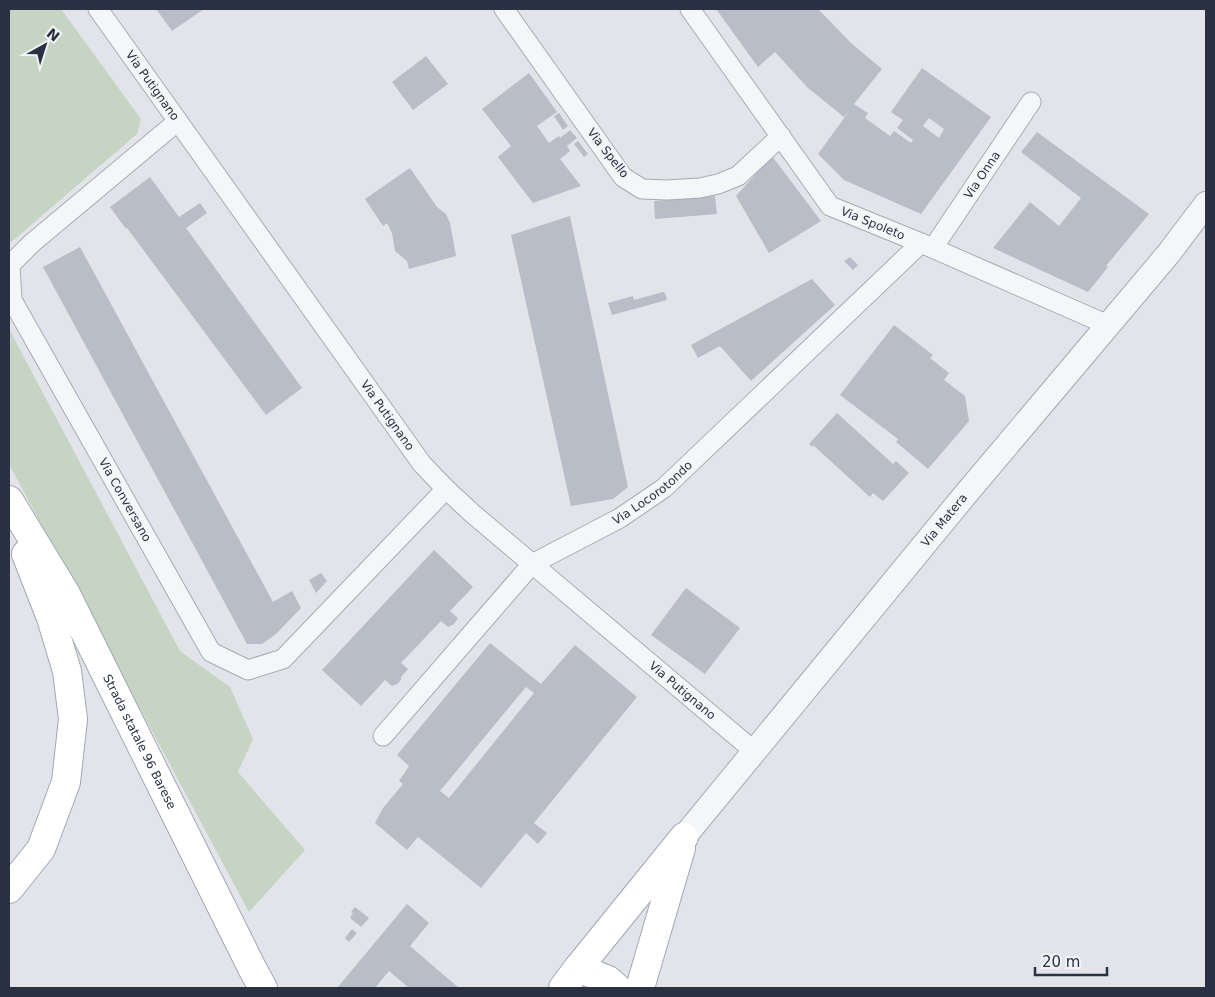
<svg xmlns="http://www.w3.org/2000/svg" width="1215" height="997" viewBox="0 0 1215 997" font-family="'DejaVu Sans',sans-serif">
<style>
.green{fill:#c6d4c3}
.building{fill:#b9bdc7;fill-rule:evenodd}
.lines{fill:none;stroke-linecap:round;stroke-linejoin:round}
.minor-casing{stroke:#a7abb4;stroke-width:21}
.tertiary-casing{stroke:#a7abb4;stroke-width:26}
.primary-casing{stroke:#a1a8b6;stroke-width:30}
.minor{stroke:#f4f6f8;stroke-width:19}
.tertiary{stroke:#f4f6f8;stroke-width:24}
.primary{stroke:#fff;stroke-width:28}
.labels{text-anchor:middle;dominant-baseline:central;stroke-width:4;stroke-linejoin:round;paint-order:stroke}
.street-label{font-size:12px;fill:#2a3142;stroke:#f1f3f7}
</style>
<rect width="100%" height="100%" fill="#e2e4ea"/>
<!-- green -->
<path class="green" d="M9,9H61L141,119L137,134L9,244Z
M9,329L180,651L230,687L253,739L238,772L305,850L249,912L9,464Z"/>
<!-- building -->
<path class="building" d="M156,9H204L172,31Z
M716,9H820L819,10L851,43L882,69L854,104L868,113L865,118L890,136L894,131L911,143L913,140L897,128L903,120L891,112L922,68L991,117L921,214L844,180L818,154L850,110L844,117L808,88L775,52L758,67ZM929,118L944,129L939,138L923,126Z
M426,56L448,84L413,110L392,82Z
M529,73L557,112L537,126L549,143L559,136L560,138L570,130L577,138L567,146L570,151L560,159L581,186L533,203L498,157L511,146L482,109Z
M559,113L568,126L563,130L554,116Z
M1037,132L1149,214L1106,266L1108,267L1088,292L993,248L1030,202L1059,226L1081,198L1021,152Z
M578,141L588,154L584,157L574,144Z
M772,156L821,221L769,253L736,196Z
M410,168L437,207L446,214L450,223L456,256L409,269L407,261L395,251L392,233L387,223L383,226L365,199Z
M150,177L179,217L200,203L207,213L186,228L302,388L266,415L127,228L126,229L110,207Z
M715,196L717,214L655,219L654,201Z
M570,216L628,487L613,499L571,506L511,235Z
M80,247L273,602L292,591L301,608L276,634L262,644H247L43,267Z
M850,257L858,265L853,270L844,261Z
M812,279L835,305L751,381L720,346L698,358L691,345Z
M663,292L665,293L667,300L612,315L608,303L633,296L634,300Z
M894,325L933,355L930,358L949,373L944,380L965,396L969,421L928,469L896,442L898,439L840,395Z
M837,413L893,464L896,461L909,473L883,501L873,493L870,497L813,445L812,447L809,444Z
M434,550L473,587L450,611L458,618L454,624L448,627L441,621L401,663L408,669L401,677V680L397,684L392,686L385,680L361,706L322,670Z
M321,573L327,581L316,593L309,580Z
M686,588L740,628L705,674L651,635Z
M490,643L541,684L575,645L637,697L534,823L547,833L538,844L526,833L481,888L418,837L407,850L375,823L383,808L403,784L399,781L409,766L397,755ZM526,687L534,693L449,798L440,791Z
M407,904L429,923L410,946L459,988H409L389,971L375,988H337Z
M355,907L369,918L361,927L350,918L353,913L351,912Z
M352,929L357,933L349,942L345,938Z"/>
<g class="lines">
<!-- minor casing -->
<g class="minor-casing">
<g id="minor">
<path id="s1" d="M98,9L422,464L446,489L473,514L754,751"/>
<path d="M504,9L623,177L642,189L667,190L700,188L718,184L738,176L781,136"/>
<path id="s2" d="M690,9L830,206L921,243L1108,325"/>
<path id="s3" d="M178,121L32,243L10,265L12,300L211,652L248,670L283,659L446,489"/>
<path id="s4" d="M933,248L1031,102"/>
<path id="s5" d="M383,736L532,564L620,518L664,488L921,243"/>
</g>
</g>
<!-- tertiary casing -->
<g class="tertiary-casing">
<g id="tertiary">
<path id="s6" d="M684,837L965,495L1169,253L1206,204"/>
</g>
</g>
<!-- primary casing -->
<g class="primary-casing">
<g id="primary">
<path id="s7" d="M9,500L66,594L252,968L263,988"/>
<path d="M9,889L41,849L66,782L73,719L67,671L51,618L26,554"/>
<path d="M578,968L608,980L617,988"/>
<path d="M563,988L578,968L684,837"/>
<path d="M640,988L681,848"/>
</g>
</g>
<!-- minor -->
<use href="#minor" class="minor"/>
<!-- tertiary -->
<use href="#tertiary" class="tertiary"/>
<!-- primary -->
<use href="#primary" class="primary"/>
</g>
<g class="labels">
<!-- street labels -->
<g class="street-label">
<text stroke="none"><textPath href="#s1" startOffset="94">Via Putignano</textPath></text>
<text transform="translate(608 153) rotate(52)">Via Spello</text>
<text stroke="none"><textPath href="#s4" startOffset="88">Via Onna</textPath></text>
<text stroke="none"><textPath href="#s2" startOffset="288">Via Spoleto</textPath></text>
<text stroke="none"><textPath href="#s1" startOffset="499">Via Putignano</textPath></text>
<text stroke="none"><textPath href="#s5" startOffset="368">Via Locorotondo</textPath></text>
<text stroke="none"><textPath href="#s3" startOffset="486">Via Conversano</textPath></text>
<text stroke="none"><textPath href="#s6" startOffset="410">Via Matera</textPath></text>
<text stroke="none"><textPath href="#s1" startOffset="904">Via Putignano</textPath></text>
<text stroke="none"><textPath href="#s7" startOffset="275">Strada statale 96 Barese</textPath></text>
</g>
</g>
<!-- border -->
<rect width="1215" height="997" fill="none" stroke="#2a3142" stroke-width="20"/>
<!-- north arrow -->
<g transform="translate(45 45) rotate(39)" stroke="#f1f3f7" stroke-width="4" paint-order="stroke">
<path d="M0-4L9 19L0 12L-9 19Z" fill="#2a3142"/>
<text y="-8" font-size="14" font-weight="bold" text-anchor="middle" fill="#2a3142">N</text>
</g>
<!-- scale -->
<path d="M1035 967v8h72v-8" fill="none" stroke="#2a3142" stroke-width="2.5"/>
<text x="1042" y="967" font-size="15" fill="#2a3142" stroke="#f1f3f7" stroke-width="4" paint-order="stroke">20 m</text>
</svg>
